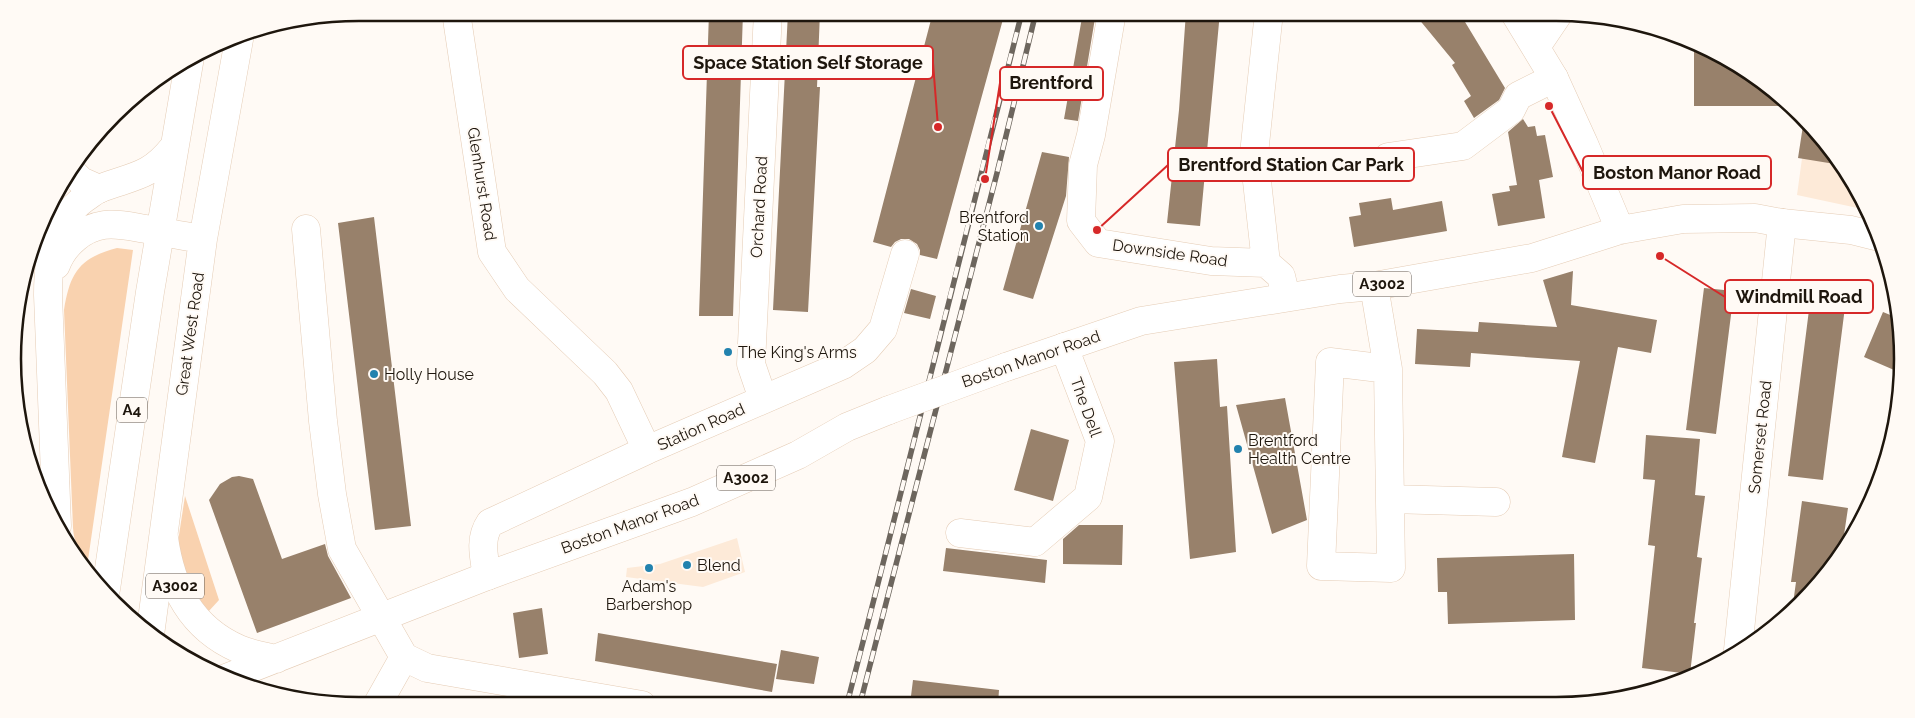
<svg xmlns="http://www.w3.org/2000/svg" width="1915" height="718" viewBox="0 0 1915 718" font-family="Raleway,sans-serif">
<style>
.built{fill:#fdead8}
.green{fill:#f9d2af}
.building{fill:#98816b}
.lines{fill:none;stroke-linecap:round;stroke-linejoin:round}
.minor-casing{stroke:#e5ccb5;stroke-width:29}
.major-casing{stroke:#e5ccb5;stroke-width:29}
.highway-casing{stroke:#e5ccb5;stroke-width:29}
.minor{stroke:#fff;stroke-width:28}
.major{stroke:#fff;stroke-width:28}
.highway{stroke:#fff;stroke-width:28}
.rail-casing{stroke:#6d665e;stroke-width:5.5}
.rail{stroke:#fffaf5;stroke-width:4;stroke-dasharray:11;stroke-linecap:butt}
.major-bridge-casing{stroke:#e5ccb5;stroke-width:29;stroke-linecap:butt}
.major-bridge{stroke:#fff;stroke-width:28}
.poi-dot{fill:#2282ae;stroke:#fffaf5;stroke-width:2}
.labels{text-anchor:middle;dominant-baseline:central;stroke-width:4;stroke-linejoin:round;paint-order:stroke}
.shield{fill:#fffaf5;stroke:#625a53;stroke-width:1}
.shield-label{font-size:15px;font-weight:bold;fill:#1e160d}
.street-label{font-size:16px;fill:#1e160d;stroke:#fffaf5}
.poi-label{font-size:16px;fill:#1e160d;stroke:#fffaf5;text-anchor:start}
.rim{fill:none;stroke:#1e160d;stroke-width:2.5}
.leader{fill:none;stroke:#d62828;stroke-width:2}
.callout-dot{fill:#d62828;stroke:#fffaf5;stroke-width:2}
.callout{fill:#fffaf5;stroke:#d62828;stroke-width:2}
.callout-label{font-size:18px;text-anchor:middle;font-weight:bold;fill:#1e160d}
</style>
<rect width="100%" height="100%" fill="#fffaf5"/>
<!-- built -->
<path class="built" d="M1807,122L1817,131L1856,186L1867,210L1797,195Z
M737,538L745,572L703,587L626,577L627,568L660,564Z"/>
<!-- green -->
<path class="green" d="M117,248L133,250L88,560C78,550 74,542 73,528L64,310C70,273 79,258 117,248Z
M185,496L219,600L208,612L195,597L177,548Z"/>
<!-- building -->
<path class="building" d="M709,12H743L733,316H699Z
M788,12H820L817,87H820L808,312L773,310Z
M933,12H1005L937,259L920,255V250L917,244L909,239H901L895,242L891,247L873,242Z
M1083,12H1096L1078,121L1064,119Z
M1186,12H1220L1200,226L1167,223L1179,110Z
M1413,12H1459L1505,88L1499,100L1474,118L1464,101L1471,96L1452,65L1455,63Z
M1694,42L1710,48L1767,84L1790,106H1694Z
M1523,119L1528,127L1535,126L1537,136L1545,135L1553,177L1539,180L1545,218L1498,226L1492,194L1510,191L1509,186L1517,185L1508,132Z
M1804,119L1817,131L1841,165L1798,158Z
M1042,152L1069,157L1066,196L1033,299L1003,290Z
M1391,198L1393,210L1442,201L1447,231L1354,247L1349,217L1361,215L1359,203Z
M374,217L411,526L375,530L338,223Z
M1573,271L1571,305L1657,320L1651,353L1618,347L1595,463L1562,457L1580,361L1471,353L1470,367L1415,364L1417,329L1478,332L1479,322L1557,327L1543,280Z
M1704,288L1734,291L1716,434L1686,430Z
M911,289L936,296L930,319L904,313Z
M1810,302L1845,307L1823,480L1788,476Z
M1883,312L1900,319L1901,373L1864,357Z
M1217,359L1220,407L1227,406L1236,552L1190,559L1174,362Z
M1285,398L1307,520L1272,534L1236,405Z
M1031,429L1069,440L1053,501L1014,490Z
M1646,435L1700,439L1695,495L1705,496L1697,557L1702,558L1694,623H1696L1690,674L1642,668L1655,546L1648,545L1655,480L1643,479Z
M239,476L253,479L282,559L325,544L328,556L351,598L257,633L209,500L220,484L232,477Z
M1802,501L1848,508L1841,555L1792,611L1796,582H1791Z
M1079,525H1123L1122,565L1063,564V539Z
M946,548L1047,560L1045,583L943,571Z
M1574,554L1575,620L1448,624L1447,592H1438L1437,558Z
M542,608L548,654L519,658L513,613Z
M598,633L777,664L772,692L595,661Z
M781,650L819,657L814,684L776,679Z
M913,680L999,690L998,704H910Z"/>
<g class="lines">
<!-- minor casing -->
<g class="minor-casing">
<path id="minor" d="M456,12L492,252L517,289L605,373L619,391L647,450
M1112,12L1091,135L1083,165L1081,221L1098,243L1211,261L1266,263
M1269,12L1254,154L1266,263L1281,276L1286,297
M1536,47L1559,13
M1388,157L1463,146L1511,110L1518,96L1554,78
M71,171L81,181L99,189
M306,229L323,421L332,494L342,549L404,657L427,668L642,705
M1374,286L1388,369L1391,568L1321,566L1330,362L1388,369
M763,399L751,364L768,12
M37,484L55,483
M1390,499L1496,502
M960,533L1035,542L1088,497L1100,441L1064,347
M487,576C484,557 479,539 490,523L647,450L843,365L865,350L883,329L905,254
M1738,650L1782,223
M377,705L404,657"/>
</g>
<!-- major casing -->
<g class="major-casing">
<path id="major" d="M1514,12L1554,78L1584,144L1620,230
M1006,367L1141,321L1340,289L1374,286L1532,258L1620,230L1683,219L1755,218L1782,223L1851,230L1879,237
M164,538C171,588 191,628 239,649C250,654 264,656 276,659
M226,678L487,576L692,502L798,455L847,427L889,410"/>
</g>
<!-- highway casing -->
<g class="highway-casing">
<path id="highway" d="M56,265C64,244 83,228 104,225C118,223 133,227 146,229C165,233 184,236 203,239
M57,526L48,295C48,259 53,221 85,198C90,195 95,190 101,188C133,176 150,177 173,148
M106,589L150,292L190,57
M150,635L203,239L240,34"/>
</g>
<!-- minor -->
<use href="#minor" class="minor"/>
<!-- major -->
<use href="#major" class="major"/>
<!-- highway -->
<use href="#highway" class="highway"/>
<!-- rail casing -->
<g class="rail-casing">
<path id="rail" d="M847,704C907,474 962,243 1022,12
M860,704L997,173L1036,12"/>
</g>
<!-- rail -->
<use href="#rail" class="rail"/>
<!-- major-bridge casing -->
<g class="major-bridge-casing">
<path id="major-bridge" d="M889,410L1006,367"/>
</g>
<!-- major-bridge -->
<use href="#major-bridge" class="major-bridge"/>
</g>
<!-- markers -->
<g class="poi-dot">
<circle cx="1039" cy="226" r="5"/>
<circle cx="728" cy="352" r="5"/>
<circle cx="374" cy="374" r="5"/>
<circle cx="1238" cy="449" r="5"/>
<circle cx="687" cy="565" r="5"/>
<circle cx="649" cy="568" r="5"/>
</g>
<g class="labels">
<!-- shield labels -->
<g class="shield">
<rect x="1353" y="271.5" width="58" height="25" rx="4"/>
<rect x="117" y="397.5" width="30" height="25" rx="4"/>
<rect x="717" y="465.5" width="58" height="25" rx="4"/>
<rect x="146" y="573.5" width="58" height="25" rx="4"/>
</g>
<g class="shield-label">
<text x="1382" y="284">A3002</text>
<text x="132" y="410">A4</text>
<text x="746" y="478">A3002</text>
<text x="175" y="586">A3002</text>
</g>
<!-- street labels -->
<g class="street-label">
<text transform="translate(482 184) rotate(81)">Glenhurst Road</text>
<text transform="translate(759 207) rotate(-87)">Orchard Road</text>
<text transform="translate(1170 253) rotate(8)">Downside Road</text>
<text transform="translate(190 334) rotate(-82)">Great West Road</text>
<text transform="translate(1031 359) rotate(-19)">Boston Manor Road</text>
<text transform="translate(1086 407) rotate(70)">The Dell</text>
<text transform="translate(701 427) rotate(-24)">Station Road</text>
<text transform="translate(1760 437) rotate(-84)">Somerset Road</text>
<text transform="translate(630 524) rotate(-20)">Boston Manor Road</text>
</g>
<!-- poi labels -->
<g class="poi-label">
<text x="1029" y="217" text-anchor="end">Brentford<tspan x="1029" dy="18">Station</tspan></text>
<text x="738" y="352">The King's Arms</text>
<text x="384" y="374">Holly House</text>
<text x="1248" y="440">Brentford<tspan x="1248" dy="18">Health Centre</tspan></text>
<text x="697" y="565">Blend</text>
<text x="649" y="586" text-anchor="middle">Adam's<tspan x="649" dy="18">Barbershop</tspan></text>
</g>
</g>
<!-- crop -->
<path d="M0 0H1915V718H0ZM359 21H1556A338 338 0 0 1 1894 359V359A338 338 0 0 1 1556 697H359A338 338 0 0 1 21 359V359A338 338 0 0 1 359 21Z" fill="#fffaf5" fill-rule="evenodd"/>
<path class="rim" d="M359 21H1556A338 338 0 0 1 1894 359V359A338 338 0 0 1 1556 697H359A338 338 0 0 1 21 359V359A338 338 0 0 1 359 21Z"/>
<!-- callouts -->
<path class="leader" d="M938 127L933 63M985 179L1000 83M1097 230L1168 165M1549 106L1583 172M1660 256L1725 297"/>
<g class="callout-dot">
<circle cx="938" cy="127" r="5"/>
<circle cx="985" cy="179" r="5"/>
<circle cx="1097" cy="230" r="5"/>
<circle cx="1549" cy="106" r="5"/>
<circle cx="1660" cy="256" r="5"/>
</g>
<g class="callout">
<rect x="683" y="46" width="250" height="33" rx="5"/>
<rect x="1000" y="67" width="103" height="33" rx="5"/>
<rect x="1168" y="148" width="246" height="33" rx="5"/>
<rect x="1583" y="156" width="188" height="33" rx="5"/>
<rect x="1725" y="280" width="148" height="33" rx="5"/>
</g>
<g class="callout-label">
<text x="808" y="69">Space Station Self Storage</text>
<text x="1051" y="89">Brentford</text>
<text x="1291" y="171">Brentford Station Car Park</text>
<text x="1677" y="179">Boston Manor Road</text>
<text x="1799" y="303">Windmill Road</text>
</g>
</svg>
